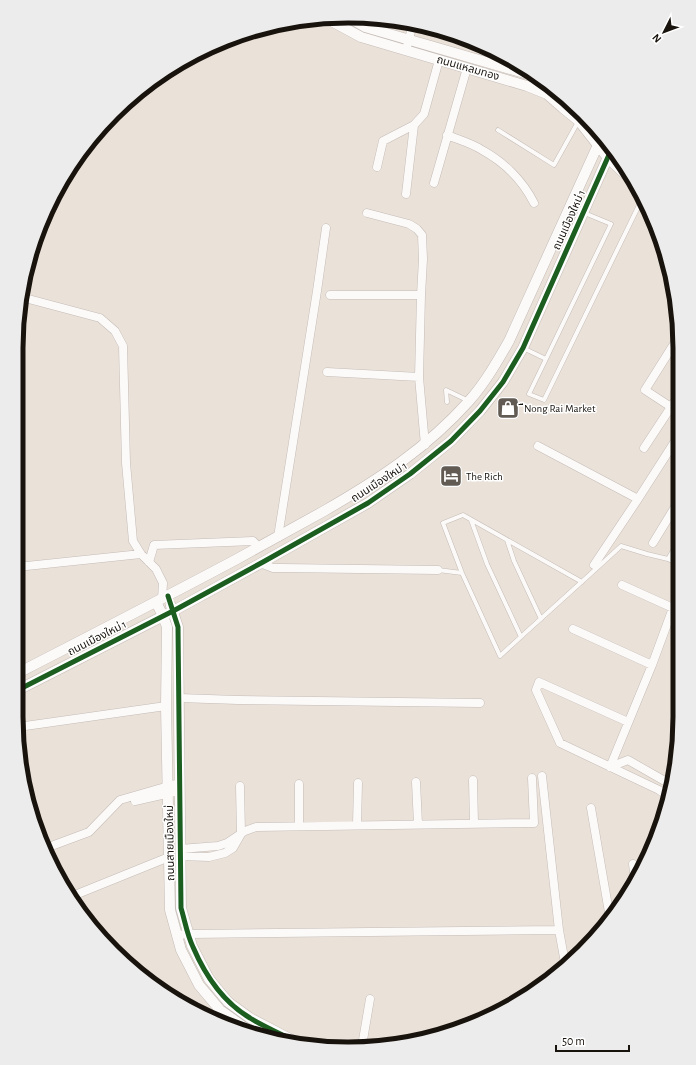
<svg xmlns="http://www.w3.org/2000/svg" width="696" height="1065" viewBox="0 0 696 1065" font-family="'Alegreya Sans','Noto Sans Thai',sans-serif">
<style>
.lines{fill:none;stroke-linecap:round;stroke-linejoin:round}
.service-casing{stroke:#c4bcb6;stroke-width:5}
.minor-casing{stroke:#c4bcb6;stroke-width:9}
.tertiary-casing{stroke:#c4bcb6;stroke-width:11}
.service{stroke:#fcfaf9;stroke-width:4}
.minor{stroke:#fcfaf9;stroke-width:8}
.tertiary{stroke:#fcfaf9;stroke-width:10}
.cycleway-casing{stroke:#fff;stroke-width:8}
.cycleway{stroke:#1b5e20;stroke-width:5}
.labels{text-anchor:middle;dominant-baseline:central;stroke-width:3;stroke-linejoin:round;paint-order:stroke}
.street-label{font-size:11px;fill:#19130d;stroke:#fff}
.poi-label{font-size:11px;fill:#19130d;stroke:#fff;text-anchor:start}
.rim{fill:none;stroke:#19130d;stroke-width:5}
</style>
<rect width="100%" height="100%" fill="#eae1d9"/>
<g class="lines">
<!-- service casing -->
<g class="service-casing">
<path id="service" d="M498,130L554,165L578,122
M523,348L546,359L529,394L544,400L643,197
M546,359L611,224L570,207
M447,402L446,390L469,401
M471,520L487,564L521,637
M507,540L514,561L541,619
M668,559L678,542
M438,570L462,573
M582,582L463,515L443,523L462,573L500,656C540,619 581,583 621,546L647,554L668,559L678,564"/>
</g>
<!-- minor casing -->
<g class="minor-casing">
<path id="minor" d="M406,50L413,24
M447,135C459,140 471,143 482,150C504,162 523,181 534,203
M377,167L383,141L414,125
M434,183L467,68
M406,194L414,125L424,114L439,60
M367,213L409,224L417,229L422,235L423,259L421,295L419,377L425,445
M330,295H421
M21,297L100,318L115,331L123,346L126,463L133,541L141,554L156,569L163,583L162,599
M327,372L419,377
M679,413L671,407L679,395
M538,446L638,499
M644,448L671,407L645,390L679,336
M278,537L317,291L326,228
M653,543L678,502
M149,562L154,545L253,541L259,547
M260,563L273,568H281L438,570
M594,565L638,499L679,435
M17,567L141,554
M573,629L652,665
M179,698L238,700L480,703
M628,722L539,682L536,690L560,743L659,790L667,795
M18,727L166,706
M610,767L652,665L673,608L622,585
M610,767L628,760L670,784
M542,776L559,930L565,963
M473,780L474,824
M416,782L418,824
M135,801L179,791
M591,808L610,918
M357,825L358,783
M299,826V784
M46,848L89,832L120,800L179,783
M180,849L218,846L227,843L245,831L256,827L534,823L532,778
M180,856L209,857L225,853L233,848L241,834L240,786
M633,864L635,880
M70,897L169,857
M177,935L189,934L559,930
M362,1046L370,999"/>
</g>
<!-- tertiary casing -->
<g class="tertiary-casing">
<path id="tertiary" d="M324,17L361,37L527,86L547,94L563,108L579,121L608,158L625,174L631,177
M348,17L365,27L531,75L539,78
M156,602L163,616L167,627L166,706L170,910L181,950L199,985L220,1010L248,1030
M171,606L178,627L181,908L192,946L209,979L228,1002L250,1018L294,1041
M16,674C90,636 164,598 237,559C266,543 295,527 324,511C378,480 427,448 469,401C485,383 497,362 509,341L602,136
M16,691L175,610L263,562L368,503L410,474L451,441L480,411L503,382L523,348L612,148"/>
</g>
<!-- service -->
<use href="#service" class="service"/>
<!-- minor -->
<use href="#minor" class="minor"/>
<!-- tertiary -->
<use href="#tertiary" class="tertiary"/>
<!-- cycleway casing -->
<g class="cycleway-casing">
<path id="cycleway" d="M168,596L178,627L181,908C185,921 187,935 193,947C205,975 223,1002 250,1018C264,1027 280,1033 294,1041
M16,691L175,610L263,562L368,503L410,474L451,441L480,411L503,382L523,348L612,148"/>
</g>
<!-- cycleway -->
<use href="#cycleway" class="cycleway"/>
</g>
<!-- icons -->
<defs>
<g id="shop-square" transform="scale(1.15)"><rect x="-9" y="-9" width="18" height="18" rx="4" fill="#625b54" stroke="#fff"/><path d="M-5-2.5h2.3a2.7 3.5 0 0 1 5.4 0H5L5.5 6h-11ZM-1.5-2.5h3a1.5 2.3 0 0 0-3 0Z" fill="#fff"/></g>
<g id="hotel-square" transform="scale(1.15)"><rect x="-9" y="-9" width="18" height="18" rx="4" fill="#625b54" stroke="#fff"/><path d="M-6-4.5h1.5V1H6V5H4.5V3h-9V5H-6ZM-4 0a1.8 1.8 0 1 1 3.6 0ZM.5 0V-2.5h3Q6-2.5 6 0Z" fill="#fff"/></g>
</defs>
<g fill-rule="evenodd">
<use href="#shop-square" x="508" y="408"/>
<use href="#hotel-square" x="451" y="476"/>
</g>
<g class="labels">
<!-- street labels -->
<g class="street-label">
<text transform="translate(468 68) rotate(16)">ถนนแหลมทอง</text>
<text transform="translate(569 220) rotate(-66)">ถนนเมืองใหม่ 1</text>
<text transform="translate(379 482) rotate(-33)">ถนนเมืองใหม่ 1</text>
<text transform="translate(97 638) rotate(-27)">ถนนเมืองใหม่ 1</text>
<text transform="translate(170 843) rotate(-91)">ถนนสายเมืองใหม่</text>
</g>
<!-- poi labels -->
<g class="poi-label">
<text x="524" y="408">ืNong Rai Market</text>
<text x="466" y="476">The Rich</text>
</g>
</g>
<!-- crop -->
<path d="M0 0H696V1065H0ZM348 23H348A325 325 0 0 1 673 348V717A325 325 0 0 1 348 1042H348A325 325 0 0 1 23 717V348A325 325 0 0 1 348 23Z" fill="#edecec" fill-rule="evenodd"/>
<path class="rim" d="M348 23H348A325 325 0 0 1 673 348V717A325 325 0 0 1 348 1042H348A325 325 0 0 1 23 717V348A325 325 0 0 1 348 23Z"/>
<!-- north arrow -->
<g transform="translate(664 32) rotate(228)" stroke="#ffffff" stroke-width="3" paint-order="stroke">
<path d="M0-3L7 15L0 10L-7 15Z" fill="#19130d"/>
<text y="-6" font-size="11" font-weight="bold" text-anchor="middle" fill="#19130d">N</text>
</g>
<!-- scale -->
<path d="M556 1045v6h73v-6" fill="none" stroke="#19130d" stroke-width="2"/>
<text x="562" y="1045" font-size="12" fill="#19130d" stroke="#ffffff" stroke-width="3" paint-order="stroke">50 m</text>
</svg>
